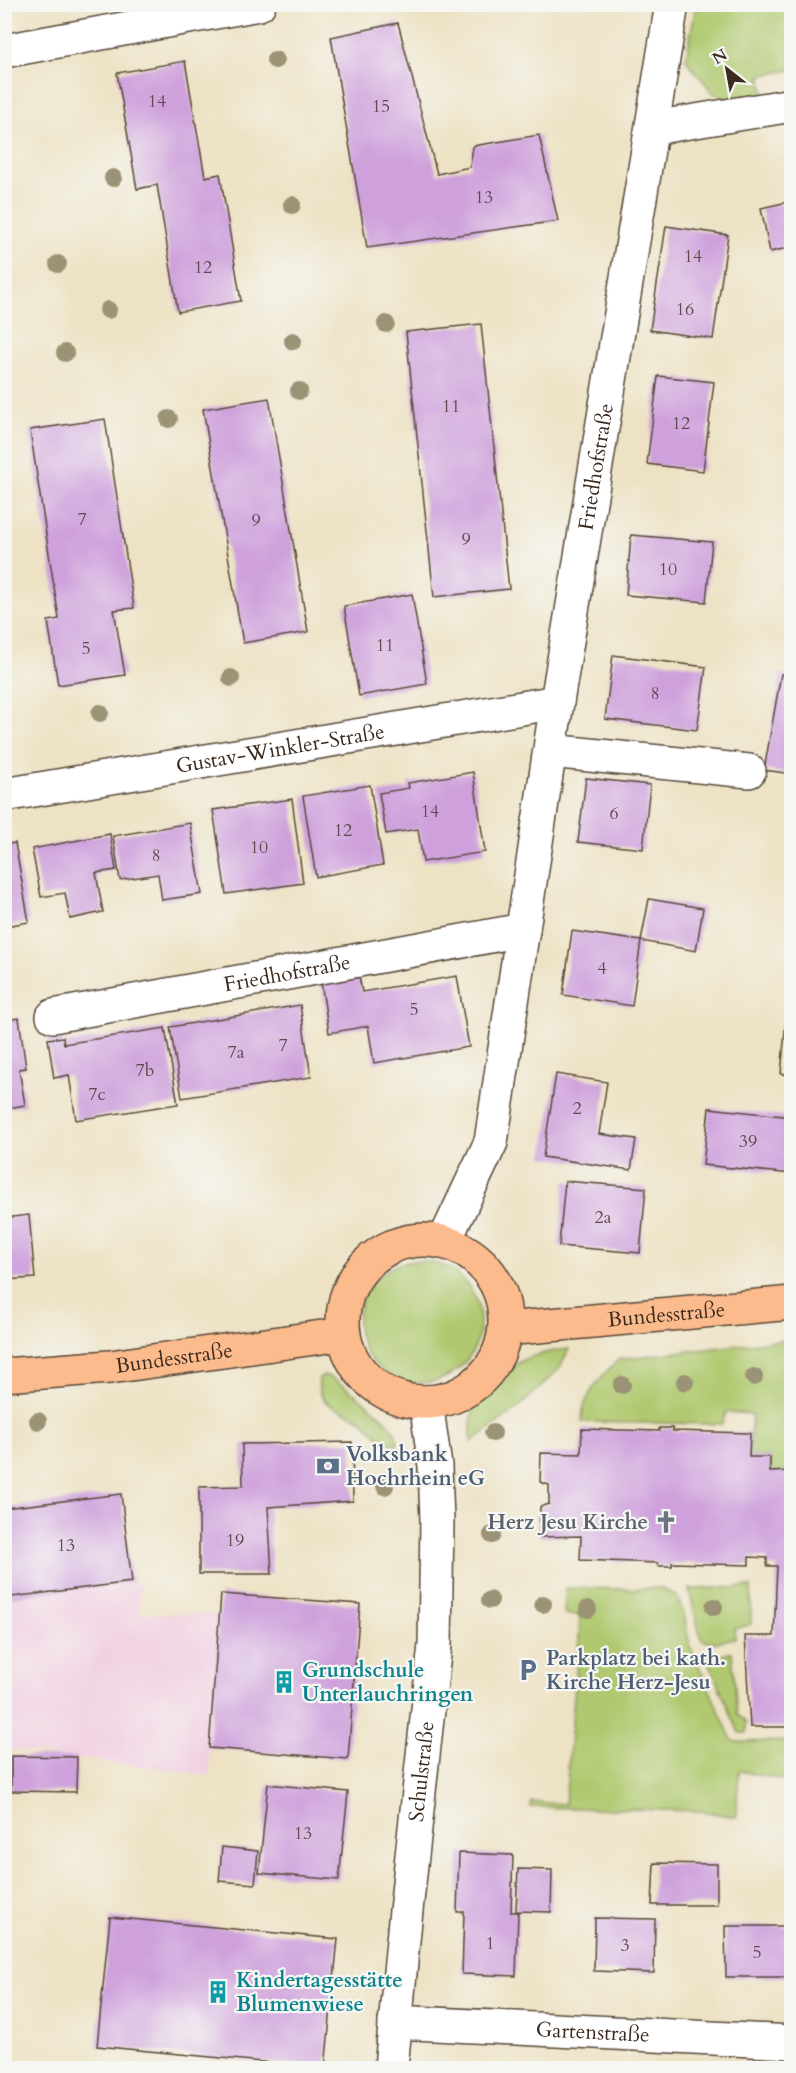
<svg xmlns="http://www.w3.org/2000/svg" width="796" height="2073" viewBox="0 0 796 2073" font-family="Cardo,serif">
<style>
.built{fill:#f1d0e2}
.green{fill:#b0c96f;stroke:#767a46;stroke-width:1.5}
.building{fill:#cea0dc}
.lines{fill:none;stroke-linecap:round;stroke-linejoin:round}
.minor-casing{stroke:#564637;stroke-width:36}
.major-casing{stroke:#564637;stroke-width:36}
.minor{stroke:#fff;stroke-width:33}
.major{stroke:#fbbb8d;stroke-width:33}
.tree{fill:#9b9374}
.labels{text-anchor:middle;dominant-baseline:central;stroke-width:4.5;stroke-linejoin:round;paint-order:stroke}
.number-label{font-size:18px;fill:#60484e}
.street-label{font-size:21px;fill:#3b2a1e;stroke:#f6f6f2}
.service-label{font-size:21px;font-weight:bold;fill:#4e5e75;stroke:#f6f6f2;text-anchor:start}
.worship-label{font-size:21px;font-weight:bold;fill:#5b616d;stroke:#f6f6f2;text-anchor:end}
.culture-label{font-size:21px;font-weight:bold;fill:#0d838f;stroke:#f6f6f2;text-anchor:start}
</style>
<rect width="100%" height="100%" fill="#f6f6f2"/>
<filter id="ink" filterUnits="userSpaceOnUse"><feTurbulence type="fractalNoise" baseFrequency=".0167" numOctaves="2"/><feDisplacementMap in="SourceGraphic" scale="12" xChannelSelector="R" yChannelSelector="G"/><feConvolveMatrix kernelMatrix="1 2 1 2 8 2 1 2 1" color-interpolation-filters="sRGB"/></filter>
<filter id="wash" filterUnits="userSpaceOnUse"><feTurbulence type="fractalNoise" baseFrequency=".008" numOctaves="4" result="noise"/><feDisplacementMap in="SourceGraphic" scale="24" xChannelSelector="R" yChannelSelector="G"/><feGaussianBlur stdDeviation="1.35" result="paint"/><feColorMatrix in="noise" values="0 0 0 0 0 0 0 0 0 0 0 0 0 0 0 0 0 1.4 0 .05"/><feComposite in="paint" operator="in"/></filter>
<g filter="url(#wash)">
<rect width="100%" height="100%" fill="#ede2c4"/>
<!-- built -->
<path class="built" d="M132,1582L140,1584L139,1614L219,1615L209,1748L210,1775L5,1749L4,1598Z"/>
<!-- green -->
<path class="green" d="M696,5H791V70L761,75L765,101H729L713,93L686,60Z
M358 1322a61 61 0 1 1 122 0a61 61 0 1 1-122 0Z
M791,1339V1471L770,1472V1457H749L752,1414L726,1412L722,1424L582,1422C581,1397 602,1375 619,1359Z
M569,1349L560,1368L518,1408L471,1442C471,1432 470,1418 474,1409C480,1395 506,1370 519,1362C534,1354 552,1351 569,1349Z
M324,1375C339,1380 382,1414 392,1428C395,1433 398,1439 398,1445C377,1443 371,1424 355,1416C345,1410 333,1410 325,1401C318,1393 318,1388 319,1378Z
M751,1587V1624L734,1629L735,1638L711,1643L701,1639L689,1589Z
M566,1588L628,1589L662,1588L677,1597L684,1614L690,1646L732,1740L737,1742L791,1741V1781L739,1771L736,1817L702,1811L531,1807V1802L565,1804L581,1616L564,1614Z
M732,1652L737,1714L746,1722V1733H739L706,1656L716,1657Z"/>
<g id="blocks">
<!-- building -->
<path class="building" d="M398,23L437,174L470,167L473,146L539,135L558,221L367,248L331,37Z
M185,61L205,177L220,174L241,301L178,312L157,185L137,189L117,73Z
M792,201V247L770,252L761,208Z
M666,226L728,235L713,339L650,330Z
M481,324L509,589L434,597L406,332Z
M4,325L9,344L4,345Z
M658,376L714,382L703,471L647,464Z
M269,398L308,632L243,643L203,409Z
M105,419L134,608L114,610L125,675L58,685L48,621L59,619L30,430Z
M631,535L712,542L706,602L626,595Z
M412,594L427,684L359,696L344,606Z
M613,655L706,667L697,730L605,719Z
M781,674L792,676V774L764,770Z
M473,772L485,852L423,862L418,829L386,834L379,793L409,788L408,783Z
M586,778L650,785L643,849L578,842Z
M370,785L383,865L316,877L303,796Z
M292,799L303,883L226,894L213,810Z
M190,823L202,894L162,900L158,874L120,880L113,836Z
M110,834L116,870L96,873L103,912L70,919L65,893L41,897L32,849Z
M15,843L29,922L5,926V845Z
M649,899L703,908L696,951L641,941Z
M572,931L641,941L632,1006L563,995Z
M359,976L362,992L457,976L469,1047L374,1063L368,1026L329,1033L321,982Z
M300,1005L311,1077L182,1098L170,1027Z
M787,1009L792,1010V1075L781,1074Z
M19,1018L26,1068L19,1069L25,1105L4,1109V1020Z
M165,1028L178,1104L76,1120L69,1075L54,1078L48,1039L63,1037L64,1044Z
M556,1074L607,1082L599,1134L636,1139L631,1170L543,1157Z
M709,1108L792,1117V1174L703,1165Z
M565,1181L646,1188L640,1253L559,1246Z
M29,1215L35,1278L4,1280V1218Z
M659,1428H672L673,1431L750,1433L749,1457H770V1472L792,1471V1727H750L745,1636H774L777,1566H767V1558L749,1557V1565L672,1563V1566H658V1563L580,1560L581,1536L539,1537L540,1507L549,1504V1485L540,1482L541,1453L581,1454L582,1429L659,1431Z
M352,1442L353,1501L268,1507L272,1574H199V1487L243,1486L242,1444Z
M121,1494L132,1582L4,1598V1508Z
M221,1594L360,1604L348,1759L209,1748Z
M11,1756L77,1757L76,1792L11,1791Z
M268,1784L348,1792L339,1880L259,1873Z
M222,1847L258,1851L255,1884L219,1881Z
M459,1853L513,1855L511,1912H518L516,1976L462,1974L464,1912H457Z
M654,1863L717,1864V1905H652Z
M518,1869L552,1870L551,1912L516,1911Z
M110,1917L338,1939L325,2068L97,2046Z
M595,1918L655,1919L654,1973L594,1971Z
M725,1926H789V1977H726Z"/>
</g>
</g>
<g filter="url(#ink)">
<use href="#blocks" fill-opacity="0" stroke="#564637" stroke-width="1.5"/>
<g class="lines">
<!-- minor casing -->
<g class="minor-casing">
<g id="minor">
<path d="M4,51L259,4"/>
<path d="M653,128L792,105"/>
<path d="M550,751L749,771"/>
<path id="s1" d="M4,795L557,702"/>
<path id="s2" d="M53,1016L523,930"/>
<path id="s3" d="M444,1242L491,1142L557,702L672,4"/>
<path id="s4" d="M395,2022L792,2042"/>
<path id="s5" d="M391,2068L405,1920L435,1645L437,1521L435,1466L426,1402"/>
</g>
</g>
<!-- major casing -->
<g class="major-casing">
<g id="major">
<circle cx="424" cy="1321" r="81"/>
<path id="s6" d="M505,1329L792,1303"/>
<path id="s7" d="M4,1375L110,1367L343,1334"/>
</g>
</g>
<!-- minor -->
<use href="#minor" class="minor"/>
<!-- major -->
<use href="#major" class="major"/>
</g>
<!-- trees -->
<g class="tree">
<circle cx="275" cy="60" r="9"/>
<circle cx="113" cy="178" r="9"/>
<circle cx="292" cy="205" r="9"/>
<circle cx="58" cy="264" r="9"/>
<circle cx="108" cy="310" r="9"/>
<circle cx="386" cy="324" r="9"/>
<circle cx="293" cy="341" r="9"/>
<circle cx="65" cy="353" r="9"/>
<circle cx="299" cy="391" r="9"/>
<circle cx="169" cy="419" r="9"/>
<circle cx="231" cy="678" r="9"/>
<circle cx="100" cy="713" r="9"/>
<circle cx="754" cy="1377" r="9"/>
<circle cx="685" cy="1382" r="9"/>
<circle cx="622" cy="1385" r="9"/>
<circle cx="38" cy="1421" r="9"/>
<circle cx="493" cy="1433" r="9"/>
<circle cx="385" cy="1486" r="9"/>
<circle cx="492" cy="1535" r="9"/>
<circle cx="490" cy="1600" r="9"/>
<circle cx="543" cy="1604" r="9"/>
<circle cx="714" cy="1607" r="9"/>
<circle cx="588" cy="1609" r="9"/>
</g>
</g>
<!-- icons -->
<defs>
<g id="bank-bare" transform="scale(1.8)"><path d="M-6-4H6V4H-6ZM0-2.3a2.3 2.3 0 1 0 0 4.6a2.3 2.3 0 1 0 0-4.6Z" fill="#5c6f8a" stroke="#f6f6f2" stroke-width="2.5" paint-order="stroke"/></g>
<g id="church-bare" transform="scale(1.8)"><path d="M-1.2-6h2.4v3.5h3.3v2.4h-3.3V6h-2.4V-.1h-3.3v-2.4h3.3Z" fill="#6b7280" stroke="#f6f6f2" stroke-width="2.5" paint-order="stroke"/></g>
<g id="parking-bare" transform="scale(1.8)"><path d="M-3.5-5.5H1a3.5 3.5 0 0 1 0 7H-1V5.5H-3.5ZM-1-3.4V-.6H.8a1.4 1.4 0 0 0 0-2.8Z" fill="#5c6f8a" stroke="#f6f6f2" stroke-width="2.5" paint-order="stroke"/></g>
<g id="building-bare" transform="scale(1.8)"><path d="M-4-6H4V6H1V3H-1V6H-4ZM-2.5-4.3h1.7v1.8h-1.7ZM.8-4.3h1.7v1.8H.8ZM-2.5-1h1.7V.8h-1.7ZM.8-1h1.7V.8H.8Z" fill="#0f9aa8" stroke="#f6f6f2" stroke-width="2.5" paint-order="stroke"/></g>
</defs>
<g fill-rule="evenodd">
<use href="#bank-bare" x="328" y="1466"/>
<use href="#church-bare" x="666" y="1522"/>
<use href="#parking-bare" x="528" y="1670"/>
<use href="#building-bare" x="284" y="1682"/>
<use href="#building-bare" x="218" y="1992"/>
</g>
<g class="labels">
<!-- number labels -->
<g class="number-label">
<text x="157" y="101">14</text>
<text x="381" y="106">15</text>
<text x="484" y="197">13</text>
<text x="693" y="256">14</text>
<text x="203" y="267">12</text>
<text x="685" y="309">16</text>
<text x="451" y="406">11</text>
<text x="681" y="423">12</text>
<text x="82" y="519">7</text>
<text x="256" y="520">9</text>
<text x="466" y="539">9</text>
<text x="668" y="569">10</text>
<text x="385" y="645">11</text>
<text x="86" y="648">5</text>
<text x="655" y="693">8</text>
<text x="430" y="811">14</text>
<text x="614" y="813">6</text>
<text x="343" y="830">12</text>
<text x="259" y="847">10</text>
<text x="156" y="855">8</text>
<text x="602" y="968">4</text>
<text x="414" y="1009">5</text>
<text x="283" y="1045">7</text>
<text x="236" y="1052">7a</text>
<text x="145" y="1070">7b</text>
<text x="97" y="1094">7c</text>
<text x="577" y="1108">2</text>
<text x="748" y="1141">39</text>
<text x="603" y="1217">2a</text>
<text x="235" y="1540">19</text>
<text x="66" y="1545">13</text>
<text x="303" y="1833">13</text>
<text x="490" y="1943">1</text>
<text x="625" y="1945">3</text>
<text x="757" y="1952">5</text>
</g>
<!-- street labels -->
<g class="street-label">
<text stroke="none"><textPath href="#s3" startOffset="794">Friedhofstraße</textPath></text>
<text stroke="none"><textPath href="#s1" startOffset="280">Gustav-Winkler-Straße</textPath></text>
<text stroke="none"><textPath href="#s2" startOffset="238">Friedhofstraße</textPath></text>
<text stroke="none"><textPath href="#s6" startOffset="162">Bundesstraße</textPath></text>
<text stroke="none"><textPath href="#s7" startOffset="171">Bundesstraße</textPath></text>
<text stroke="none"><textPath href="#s5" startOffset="298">Schulstraße</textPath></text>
<text stroke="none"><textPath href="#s4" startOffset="198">Gartenstraße</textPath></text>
</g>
<!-- service labels -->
<g class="service-label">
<text x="346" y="1454">Volksbank<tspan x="346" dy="24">Hochrhein eG</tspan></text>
<text x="546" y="1658">Parkplatz bei kath.<tspan x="546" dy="24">Kirche Herz-Jesu</tspan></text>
</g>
<!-- worship labels -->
<g class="worship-label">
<text x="648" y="1522">Herz Jesu Kirche</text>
</g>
<!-- culture labels -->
<g class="culture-label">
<text x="302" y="1670">Grundschule<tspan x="302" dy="24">Unterlauchringen</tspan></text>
<text x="236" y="1980">Kindertagesstätte<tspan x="236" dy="24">Blumenwiese</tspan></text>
</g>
</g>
<!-- margin -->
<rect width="796" height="2073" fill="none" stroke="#f6f6f2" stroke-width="24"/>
<!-- north arrow -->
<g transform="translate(727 69) rotate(329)" stroke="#f6f6f2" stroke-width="4.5" paint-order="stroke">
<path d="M0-4.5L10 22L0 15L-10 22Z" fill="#3b2a1e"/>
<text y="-9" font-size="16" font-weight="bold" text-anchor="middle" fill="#3b2a1e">N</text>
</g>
</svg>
